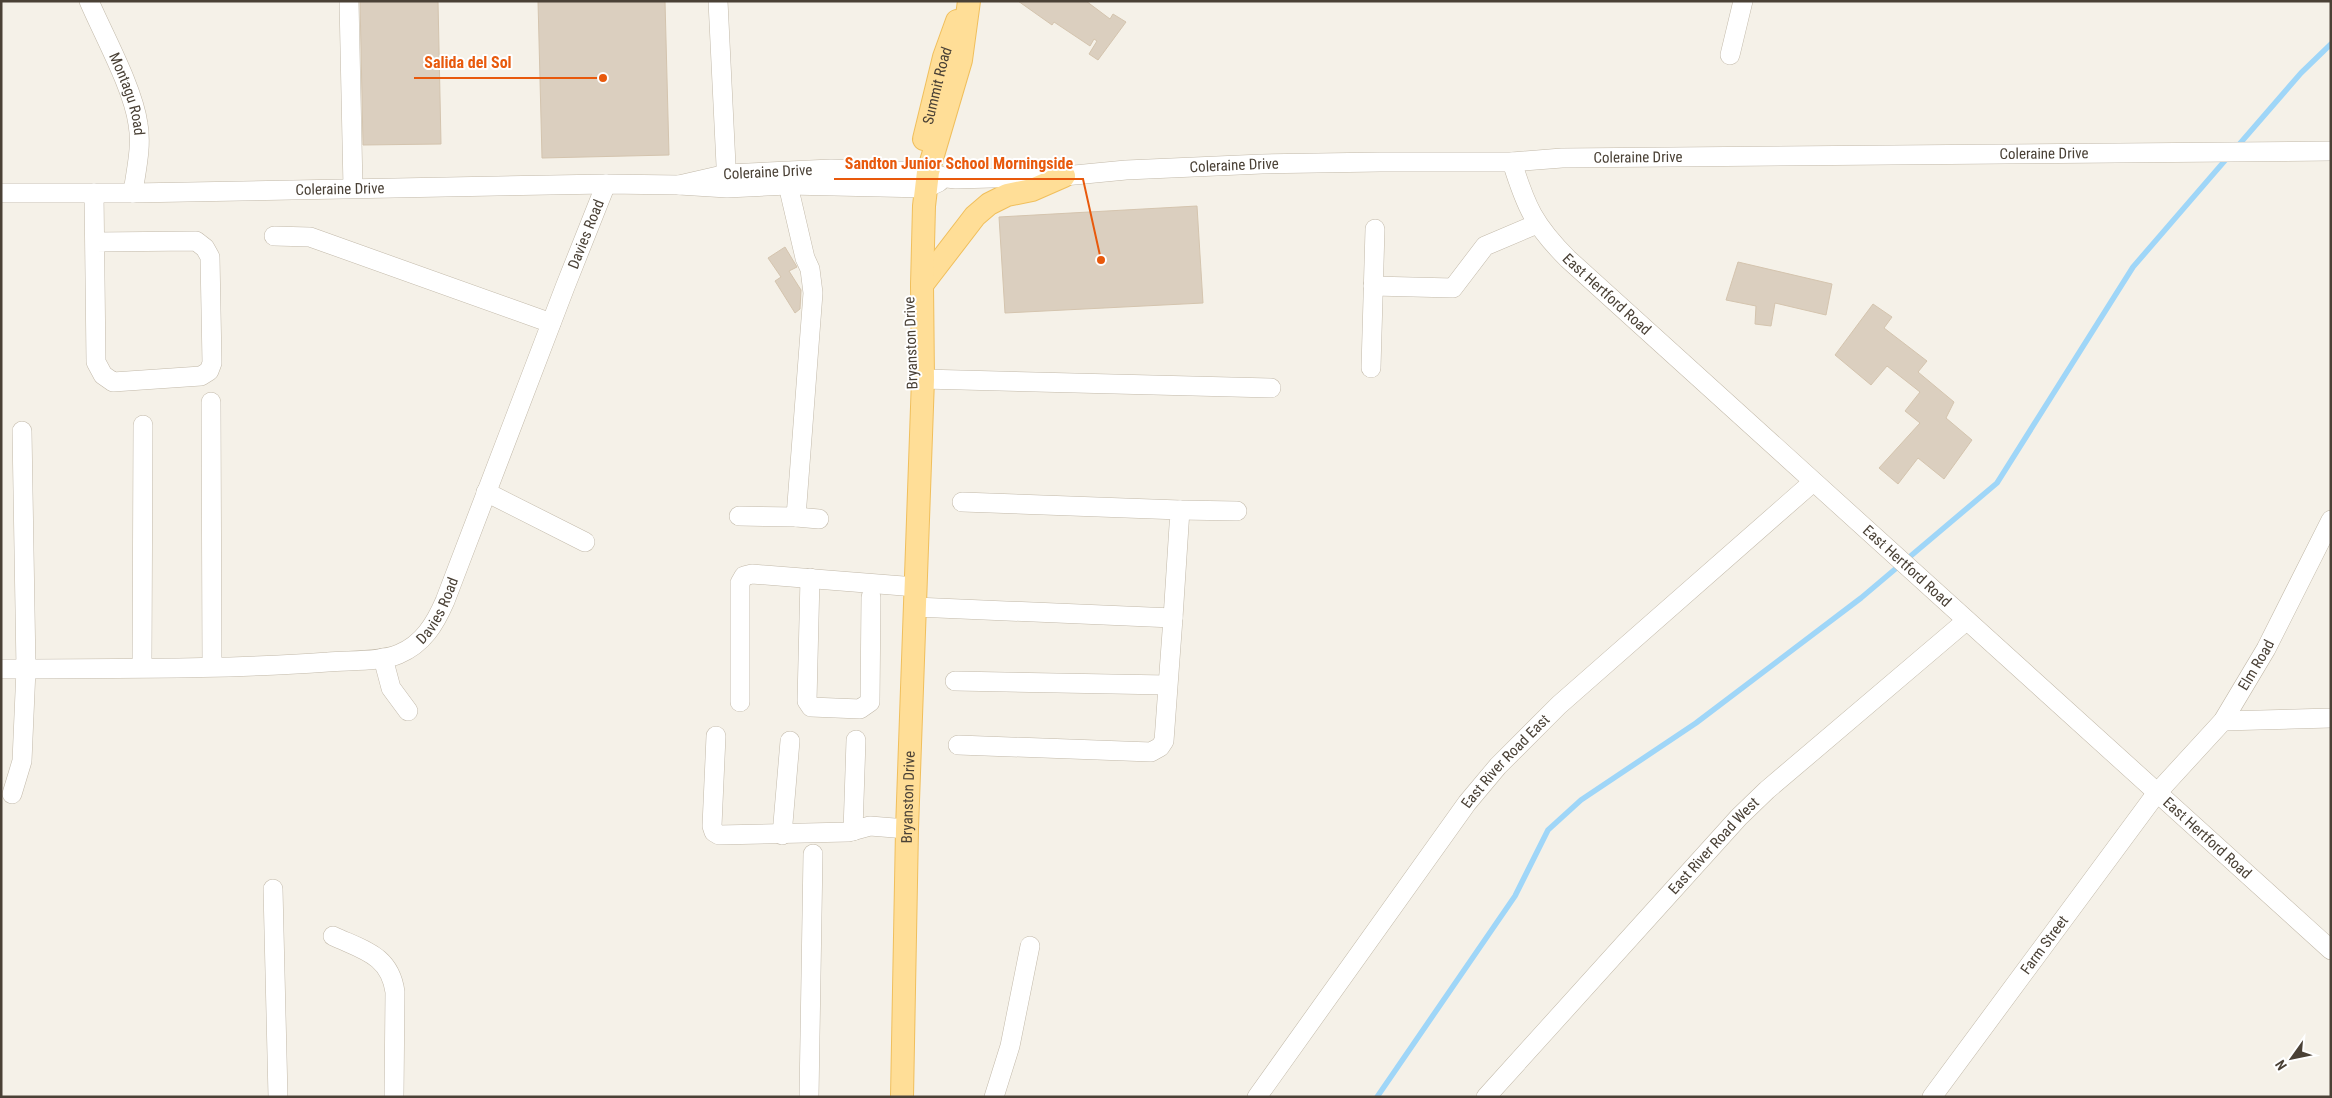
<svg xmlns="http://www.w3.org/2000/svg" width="2332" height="1098" viewBox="0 0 2332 1098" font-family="'Roboto Condensed',sans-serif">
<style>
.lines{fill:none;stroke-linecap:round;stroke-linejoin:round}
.stream{stroke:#9fd6f8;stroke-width:5.5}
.building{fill:#dbcfbf;stroke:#d4c4ae}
.minor-casing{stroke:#c2b9a9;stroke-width:20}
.major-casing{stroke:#f0bf5c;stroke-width:24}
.minor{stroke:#fff;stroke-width:19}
.major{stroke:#ffde97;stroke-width:22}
.labels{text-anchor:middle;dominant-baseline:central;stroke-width:4;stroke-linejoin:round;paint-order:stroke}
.street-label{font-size:15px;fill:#4a4136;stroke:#fff}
.leader{fill:none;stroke:#e8590c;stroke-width:2}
.callout-dot{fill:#e8590c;stroke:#fff;stroke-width:2}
.callout-label{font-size:16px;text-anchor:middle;font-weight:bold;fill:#e8590c;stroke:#fff;stroke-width:4;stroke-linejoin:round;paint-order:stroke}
</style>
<rect width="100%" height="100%" fill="#f5f1e8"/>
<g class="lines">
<!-- stream -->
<path class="stream" d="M2236,148L2301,73L2331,44
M1377,1097L1515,896L1548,830L1581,800L1696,723L1861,598L1997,483L2133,267L2228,157"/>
</g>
<!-- building -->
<path class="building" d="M360,1H438L441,144L363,145Z
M538,1H665L669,155L542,158Z
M1018,1H1086L1110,19L1113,14L1126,22L1098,60L1089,54L1097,41L1094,39L1090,46L1054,22L1052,25Z
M1197,206L1203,303L1005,313L999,217Z
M785,247L797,267L789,271L801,290L800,309L795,313L775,281L781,277L768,258Z
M1738,262L1832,284L1826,315L1775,303L1771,326L1755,324L1756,306L1726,300Z
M1873,304L1892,317L1884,328L1927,361L1918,372L1954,402L1946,418L1972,440L1944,479L1918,458L1898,484L1879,468L1920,423L1905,411L1920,392L1887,366L1871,385L1835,355Z"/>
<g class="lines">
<!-- minor casing -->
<g class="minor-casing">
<g id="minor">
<path id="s1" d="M89,1C104,36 133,88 138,124C142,147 136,170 133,193"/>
<path d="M349,1L353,188"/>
<path d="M718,1L727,186"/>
<path d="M1730,55L1743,1"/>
<path id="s2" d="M1512,162C1526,207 1534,225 1568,259L2331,950"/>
<path id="s3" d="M679,185L727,174L831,169L928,172L947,178L956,179L1064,176L1126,170L1262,164L1380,162H1512L1562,158L2331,151"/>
<path id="s4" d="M1,193H133L606,184L679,185L727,188L788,185L926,188L939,182"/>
<path d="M94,193L96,362L103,375L113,382L201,376L209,371L212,363L210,257L205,248L196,241L95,242"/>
<path d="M274,236L310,237L551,323"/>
<path d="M1373,286L1453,288L1485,246L1537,224"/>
<path d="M1371,368L1375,229"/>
<path d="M923,379L1271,388"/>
<path d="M211,402L212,666"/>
<path d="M486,492L585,542"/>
<path d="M1180,510L1237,511"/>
<path d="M739,516L796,517L813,293L810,269L805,258L788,185"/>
<path d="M796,517L819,519"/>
<path d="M810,578L807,701L811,707L860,709L870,702L871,597"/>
<path d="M915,607L1173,618L1180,510L962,502"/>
<path d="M383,658L391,688L408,711"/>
<path d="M142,667L143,425"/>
<path id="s5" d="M1,669C110,668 219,670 328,662C348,660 381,662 399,654C423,644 435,624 445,601L565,287L606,184"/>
<path d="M955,681L1167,685"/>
<path d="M740,702V583L744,576L752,574L916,587"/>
<path d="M2223,721L2331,718"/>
<path d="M716,736L712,826L714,832L719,835L848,832L870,826L907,829"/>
<path d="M958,745L1151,752L1160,747L1164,741L1173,618"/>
<path d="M12,794L22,761L26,669L22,431"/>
<path d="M853,831L856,740"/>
<path d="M782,835L790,741"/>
<path d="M273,889L278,1097"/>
<path d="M333,936C363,950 390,955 395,992L394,1097"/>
<path d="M809,1097L813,854"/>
<path d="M994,1097L1010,1046L1030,946"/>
<path id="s6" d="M1257,1097L1467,803L1498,766L1559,705L1813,482"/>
<path id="s7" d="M1486,1097L1739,817L1767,790L1966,621"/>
<path id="s8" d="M1932,1097L2156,794L2223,721L2266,649L2331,520"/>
</g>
</g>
<!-- major casing -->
<g class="major-casing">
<g id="major">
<path id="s9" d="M924,139L944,57L957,21"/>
<path d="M922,285L975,216L989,204L1007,195L1032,190L1064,176"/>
<path id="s10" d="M902,1097L907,829L923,379L922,285L924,206L928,172L961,60L969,1"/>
</g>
</g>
<!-- minor -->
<use href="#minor" class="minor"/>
<!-- major -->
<use href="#major" class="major"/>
</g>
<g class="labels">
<!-- street labels -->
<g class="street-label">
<text stroke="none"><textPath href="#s9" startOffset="55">Summit Road</textPath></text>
<text stroke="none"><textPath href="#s1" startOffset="101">Montagu Road</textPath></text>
<text stroke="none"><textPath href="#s3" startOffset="1368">Coleraine Drive</textPath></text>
<text stroke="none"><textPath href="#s3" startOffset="962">Coleraine Drive</textPath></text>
<text stroke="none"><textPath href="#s3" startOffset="558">Coleraine Drive</textPath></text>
<text stroke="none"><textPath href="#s3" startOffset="90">Coleraine Drive</textPath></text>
<text stroke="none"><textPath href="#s4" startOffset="339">Coleraine Drive</textPath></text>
<text stroke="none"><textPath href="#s5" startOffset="864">Davies Road</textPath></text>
<text stroke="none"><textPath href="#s2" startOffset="166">East Hertford Road</textPath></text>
<text transform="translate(911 343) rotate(-92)">Bryanston Drive</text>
<text stroke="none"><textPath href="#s2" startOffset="571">East Hertford Road</textPath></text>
<text stroke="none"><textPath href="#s5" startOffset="459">Davies Road</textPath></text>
<text stroke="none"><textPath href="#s8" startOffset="541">Elm Road</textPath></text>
<text stroke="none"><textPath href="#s6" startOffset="418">East River Road East</textPath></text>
<text stroke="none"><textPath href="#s10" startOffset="300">Bryanston Drive</textPath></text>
<text stroke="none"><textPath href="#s2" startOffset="976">East Hertford Road</textPath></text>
<text stroke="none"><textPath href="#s7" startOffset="339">East River Road West</textPath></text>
<text stroke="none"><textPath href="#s8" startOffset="189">Farm Street</textPath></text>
</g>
</g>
<!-- callouts -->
<path class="leader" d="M603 78L521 78H414M1101 260L1083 179H834"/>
<g class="callout-dot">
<circle cx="603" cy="78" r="5"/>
<circle cx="1101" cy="260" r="5"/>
</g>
<g class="callout-label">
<text x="468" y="68">Salida del Sol</text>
<text x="959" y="169">Sandton Junior School Morningside</text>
</g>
<!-- border -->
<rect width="2332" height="1098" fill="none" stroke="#4a4136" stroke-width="5"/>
<!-- north arrow -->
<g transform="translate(2292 1058) rotate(237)" stroke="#ffffff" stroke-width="4" paint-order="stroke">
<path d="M0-4L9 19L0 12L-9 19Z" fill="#4a4136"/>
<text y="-8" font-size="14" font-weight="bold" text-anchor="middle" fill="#4a4136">N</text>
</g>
</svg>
